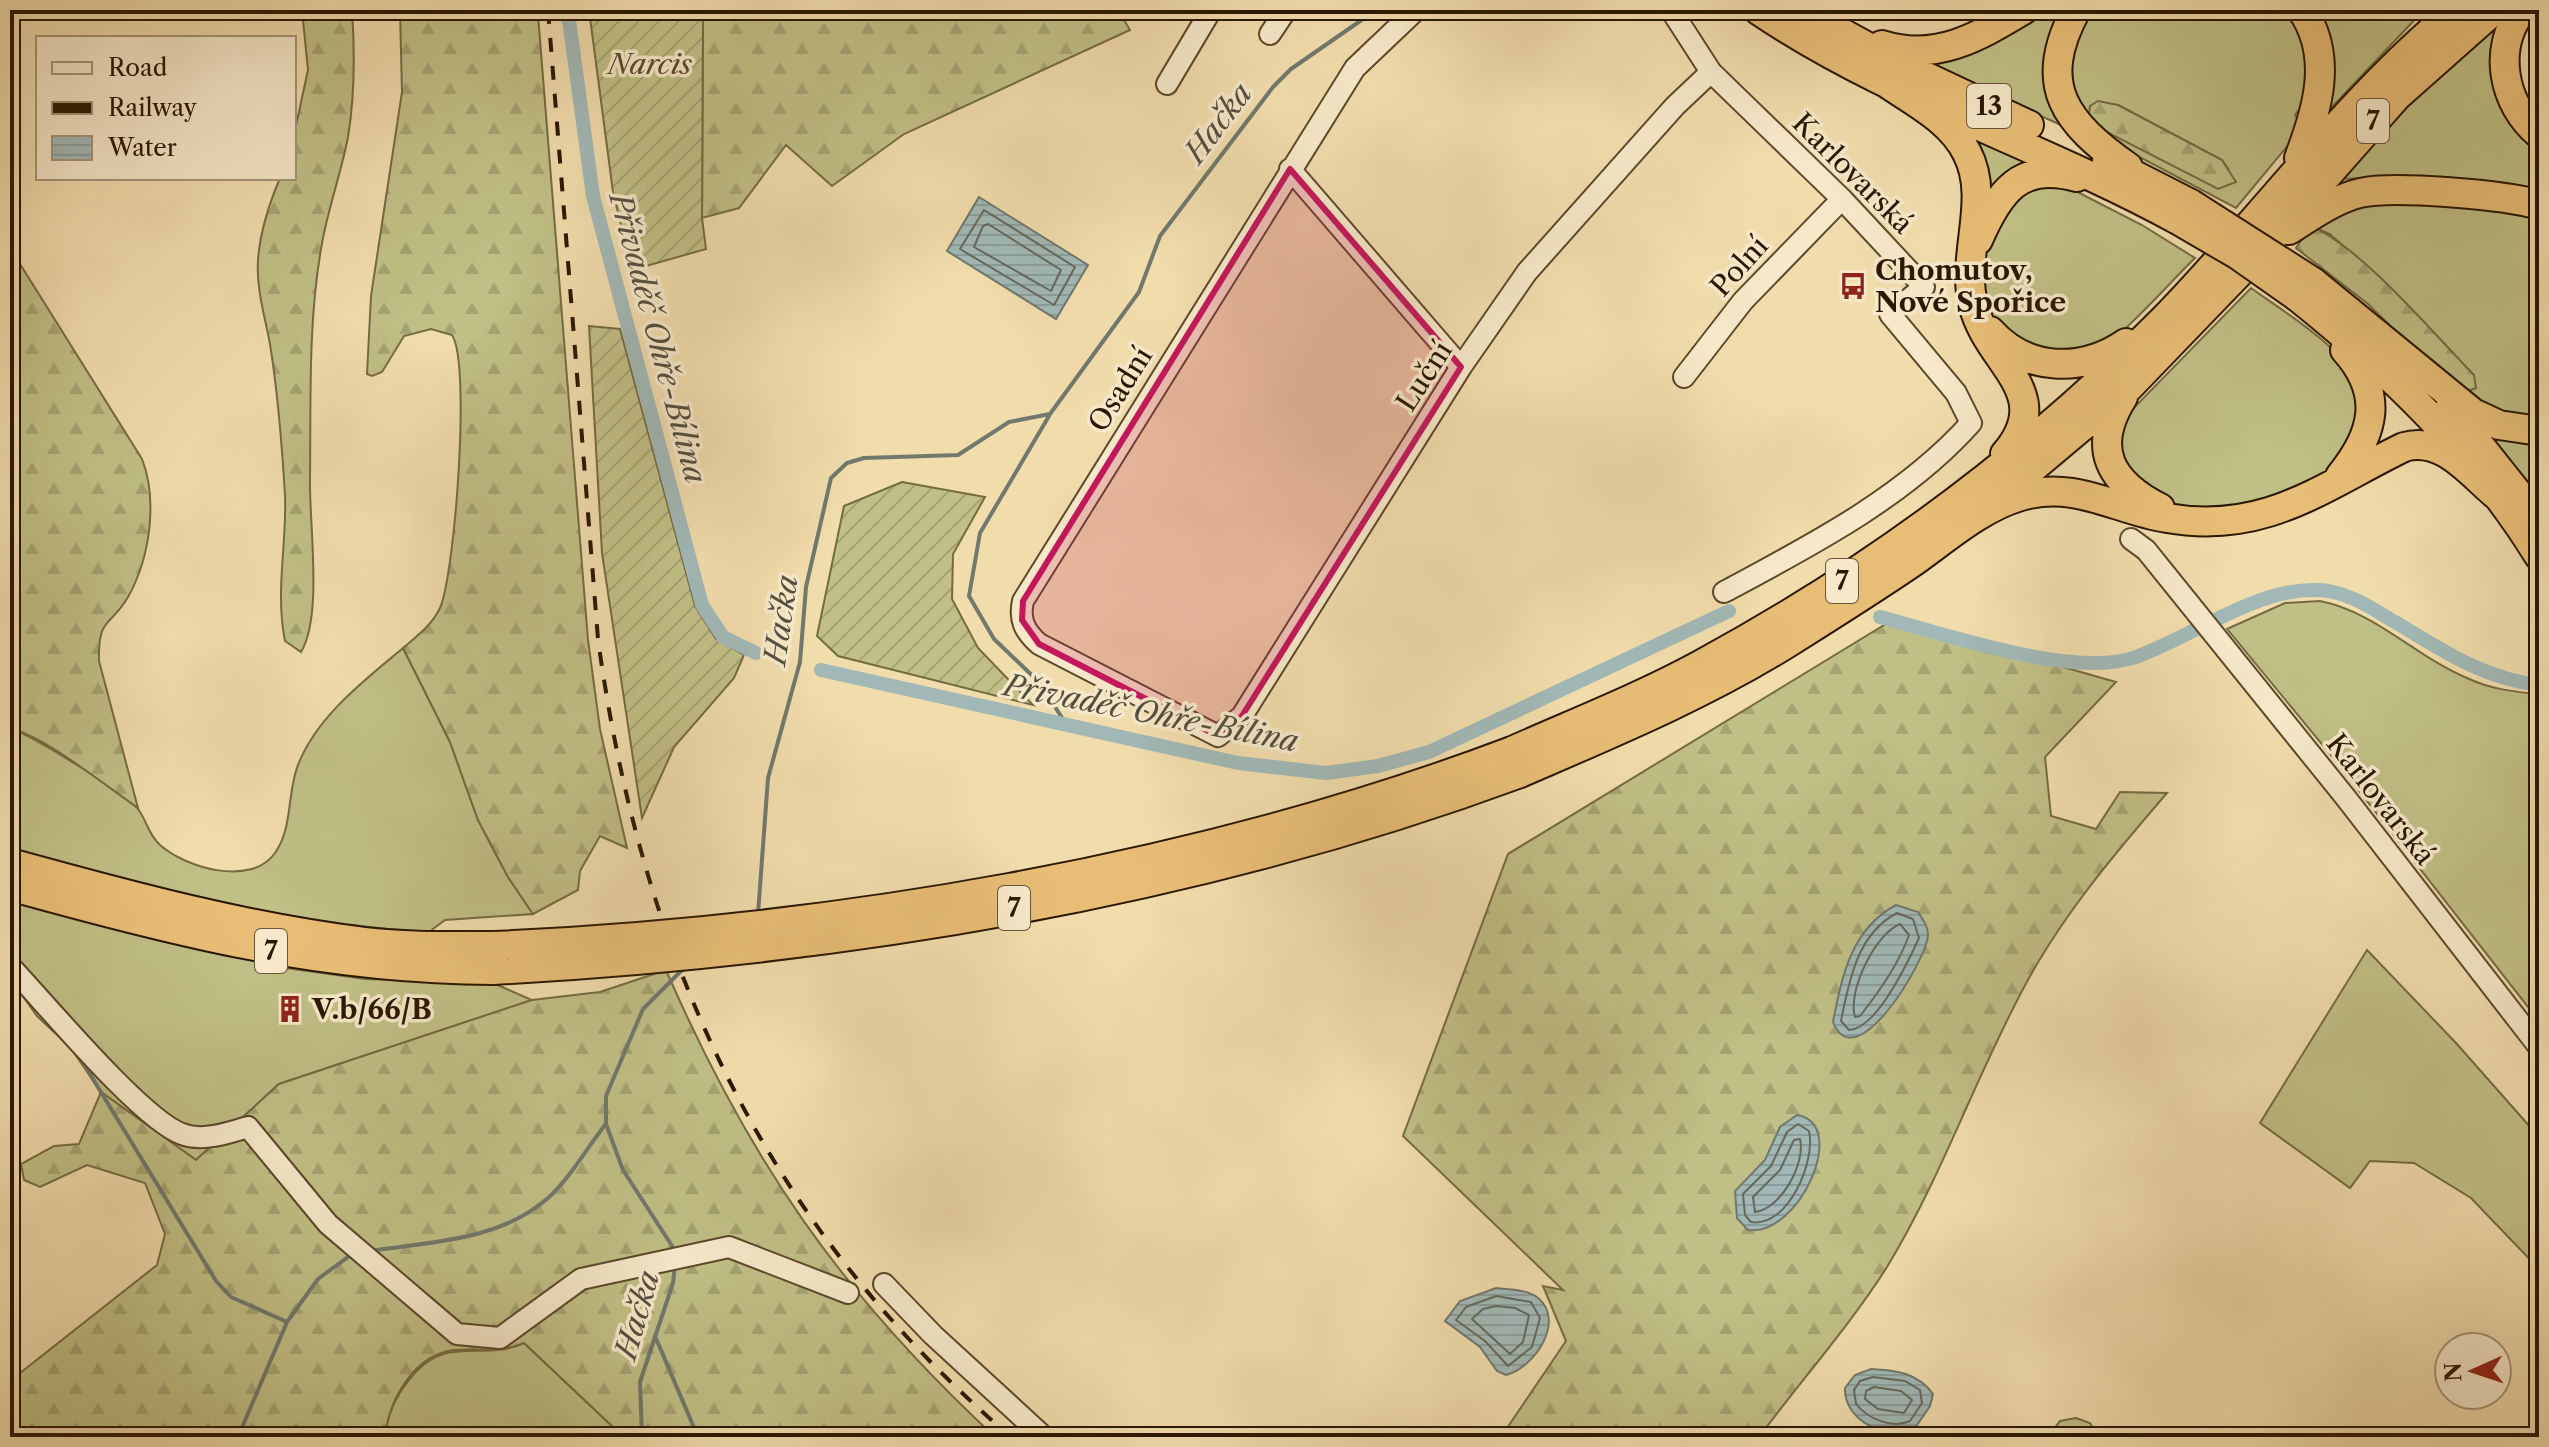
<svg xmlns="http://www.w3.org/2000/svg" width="2549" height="1447" viewBox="0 0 2549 1447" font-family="'Libre Caslon Text',serif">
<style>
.grass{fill:#c0bf85;stroke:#756b42;stroke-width:2;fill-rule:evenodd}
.forest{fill:url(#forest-firs);stroke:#756b42;stroke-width:2}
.garden{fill:url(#garden-furrows);stroke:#756b42;stroke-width:2}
.water{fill:url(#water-rules);stroke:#71786d;stroke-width:2}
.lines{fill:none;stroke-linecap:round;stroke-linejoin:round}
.shore{stroke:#66685b;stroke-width:2}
.stream{stroke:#71786d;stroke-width:4}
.canal{stroke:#a1b8b6;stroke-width:14}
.minor-casing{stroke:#5c482b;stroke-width:24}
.highway-casing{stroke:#2a1700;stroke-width:32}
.minor{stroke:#f6e8c9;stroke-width:20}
.highway{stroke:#e8be76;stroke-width:28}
.rail{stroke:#2a1700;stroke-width:4;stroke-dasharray:14 14;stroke-linecap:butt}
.highway-bridge-casing{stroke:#2a1700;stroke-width:32;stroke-linecap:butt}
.highway-bridge{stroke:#e8be76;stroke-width:28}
.marked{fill:#c2185b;fill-opacity:0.2;stroke:#c2185b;stroke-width:6;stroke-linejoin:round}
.labels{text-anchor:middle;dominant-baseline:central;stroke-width:7;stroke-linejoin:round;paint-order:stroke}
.shield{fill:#f6e8c9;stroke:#67563c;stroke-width:2}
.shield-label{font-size:26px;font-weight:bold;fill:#2a1700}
.park-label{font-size:28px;font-style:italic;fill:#574928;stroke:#f6e8c9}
.street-label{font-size:28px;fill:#2a1700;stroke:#f6e8c9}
.poi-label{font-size:28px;font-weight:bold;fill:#2a1700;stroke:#f6e8c9;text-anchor:start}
.water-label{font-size:30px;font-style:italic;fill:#544f40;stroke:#f6e8c9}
</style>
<defs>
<pattern id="forest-firs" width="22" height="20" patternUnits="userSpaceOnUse" patternTransform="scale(2)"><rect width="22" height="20" fill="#c0bf85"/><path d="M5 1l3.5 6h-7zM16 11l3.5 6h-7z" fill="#a5a371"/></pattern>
<pattern id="garden-furrows" width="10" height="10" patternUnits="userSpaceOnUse" patternTransform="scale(2)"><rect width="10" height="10" fill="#c0bf85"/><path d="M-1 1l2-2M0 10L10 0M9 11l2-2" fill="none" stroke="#a5a371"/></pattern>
<pattern id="water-rules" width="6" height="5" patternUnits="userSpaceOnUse" patternTransform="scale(2)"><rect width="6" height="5" fill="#a1b8b6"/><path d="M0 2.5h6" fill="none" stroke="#8b9d9b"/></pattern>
</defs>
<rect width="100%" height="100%" fill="#f1dcac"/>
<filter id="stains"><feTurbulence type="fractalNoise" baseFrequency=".0025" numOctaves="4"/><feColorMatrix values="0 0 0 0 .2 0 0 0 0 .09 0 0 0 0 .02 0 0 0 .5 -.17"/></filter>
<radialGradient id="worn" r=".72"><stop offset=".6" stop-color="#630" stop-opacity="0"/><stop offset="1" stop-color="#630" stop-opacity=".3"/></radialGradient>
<!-- grass -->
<path class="grass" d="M2045,10H2062L2049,98L2059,124L1919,62C1972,58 2001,36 2045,10Z
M2086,10H2288L2304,41L2309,96L2295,115L2299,121L2294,138L2236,208L2096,134L2067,77ZM2118,105L2222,160L2227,167L2090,106Z
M2314,10H2424L2329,110Z
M2501,21L2534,145L2539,148V192L2388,177L2341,179L2423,90Z
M1960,129L2038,162L1982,211Z
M2058,182L2142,225L2195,258C2175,277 2126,333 2105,344C2066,363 2001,347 1984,302C1980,291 1981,266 1984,253C1989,231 2010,209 2022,190Z
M2382,198L2539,214V423L2477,406L2342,245L2330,234L2311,226Z
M2251,288C2278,308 2345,348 2354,380C2358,394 2358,410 2360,425L2326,477L2226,512L2175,505L2159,497L2145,488L2116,450L2123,419Z
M2483,427L2539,440V500L2491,437Z
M2320,601C2376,612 2416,657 2467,678C2490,689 2514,692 2539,694V1021L2335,760L2227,629L2285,603Z
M403,648L450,742L478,820L508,877L533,914L445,920L429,932C304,925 185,895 64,863L40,909L286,968L365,979L493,983L532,1000L279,1084L196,1160L101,1092L70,1047L37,1016L10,978V729C26,731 128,795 138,809C147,821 148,834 160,845C186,868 251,887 275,853C293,828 287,792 298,765C317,716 365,680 403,648Z
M2367,950L2456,1043L2539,1137V1269L2471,1198L2414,1163L2370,1161L2350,1188L2260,1123Z
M524,1343L612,1426L614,1437H385C387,1415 395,1397 409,1380C445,1332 480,1363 524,1343Z
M2076,1418L2090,1423L2099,1437H2048L2060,1421Z"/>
<!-- forest -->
<path class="forest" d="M302,10H352C355,53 355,94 348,137C341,174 327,211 321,249C308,324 311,402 310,478C309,523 323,616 301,652L285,641C275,592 287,544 285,495C282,445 278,394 270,344C265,317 256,288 258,260C260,231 269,204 280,178H294V135L308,70Z
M400,10H534L538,15L588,640L600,729L627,848L600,836L580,871L578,890L533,914L508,877L478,820L450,742L403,648C417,636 432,625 440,608C455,574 471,363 452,335L431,329L404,336L382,372L372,376L367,374L371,296L402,92Z
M703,10H1118L1130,30L904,134L832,186L786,145L739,208L702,218Z
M2098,101L2118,105L2222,160L2236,182L2218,189L2097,127L2089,114L2090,106Z
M2311,226C2362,248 2433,333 2474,375L2476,388L2460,394L2368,304L2296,248Z
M10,248L142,459C158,500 150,558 128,597C110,628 98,616 99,661L138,808C110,789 39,732 10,729Z
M1894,619L2116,682L2045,757L2051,816L2096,829L2120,792L2167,793C2117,851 2066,911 2029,978C1977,1072 1943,1175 1887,1267C1851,1324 1800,1382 1759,1437H1501L1566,1341L1543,1286L1563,1290L1403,1136L1508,854Z
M666,970C749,1161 842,1295 995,1437H614L612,1426L524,1343C501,1353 479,1348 455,1350C414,1354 389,1400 385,1437H10V1381L157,1265L165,1234L145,1183L87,1165L40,1187L24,1180L21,1164L54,1146L79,1144L101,1092L196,1160L279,1084L532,1000L600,992Z"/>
<!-- garden -->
<path class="garden" d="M589,10H703L702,218L706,249L632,270L613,192Z
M589,326L620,329L695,606L716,639L744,655L734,678L674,747L642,818L602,553Z
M902,482L985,497L953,554L952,599L978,648L1033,705L838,656L817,636L844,506Z"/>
<!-- water -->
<path class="water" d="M979,197L1088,265L1056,319L947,251Z
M1896,905L1918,912C1923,920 1928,926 1928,935C1927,959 1856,1080 1833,1022C1842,976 1851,929 1896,905Z
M1797,1115C1850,1124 1799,1237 1748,1230L1737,1218L1735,1191L1765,1160L1780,1127Z
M1496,1288C1509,1290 1527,1289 1538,1298C1566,1321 1534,1368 1506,1375L1497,1371L1480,1347L1445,1321L1460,1301Z
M1871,1369C1896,1370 1918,1373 1933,1394L1930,1406L1915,1428C1886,1441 1844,1421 1845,1388L1855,1375Z"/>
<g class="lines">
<!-- shore -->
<path class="shore" d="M984,210L1075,267L1054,305L960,249Z
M988,224L1061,270L1051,291L974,247L983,226Z
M1897,913L1913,919L1919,938C1908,962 1877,1029 1849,1030L1841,1021C1849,981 1857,934 1897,913Z
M1900,924L1909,935C1899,964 1879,992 1860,1016L1855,1017C1847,992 1875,934 1900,924Z
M1798,1124L1809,1131C1816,1161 1788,1228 1751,1222L1745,1215L1743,1194L1771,1166L1787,1132Z
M1800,1139C1806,1163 1781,1209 1755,1212L1753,1197L1780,1170L1794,1140Z
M1496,1296L1531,1302L1540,1318L1532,1347L1508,1366L1485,1341L1456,1320L1466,1307Z
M1496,1306L1515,1308L1529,1315L1523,1342L1510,1354L1472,1319L1483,1309Z
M1873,1377L1905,1381L1920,1390L1922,1403L1910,1421C1892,1429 1868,1419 1856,1404L1854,1390L1860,1381Z
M1874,1387L1901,1391L1912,1400L1904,1413L1878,1409L1865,1399L1866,1391Z"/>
<!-- stream -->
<path class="stream" d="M1049,416L980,533L969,596L994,639L1039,682L1066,724
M758,914L768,778L800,662L806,587L831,478L847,463L864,458L958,455L1009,422L1050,414L1139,292L1160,236L1273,87L1291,69L1376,10
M10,943L14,949
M79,1056L216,1281L231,1297L287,1322L318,1279L352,1254
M369,1251C431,1242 499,1241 548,1198C570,1178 587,1148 605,1125
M676,1252L623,1170L606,1124V1096L643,1009L681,971L688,968
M655,1336L698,1437
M238,1437L287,1322
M642,1437L640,1382L673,1283L675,1265"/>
<!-- canal -->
<path class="canal" d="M560,10L569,20L593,196L702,605L723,637L756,653
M1880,617C1946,634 2073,679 2136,657C2192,637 2258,587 2318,590C2347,591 2371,608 2395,622C2442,650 2484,679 2539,685
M821,670L1238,763L1326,773L1378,766L1429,752L1729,611"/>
<!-- minor casing -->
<g class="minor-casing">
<path id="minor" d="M1416,10L1355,68L1023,601C1019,619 1024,631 1039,644L1218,736L1242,716L1461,367L1527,272L1675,106L1711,72
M1671,10L1711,72L1842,199L1924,287L1890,314L1956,393L1971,423C1905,497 1810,546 1724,592
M1270,34L1286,10
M1167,84L1211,10
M1290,169L1461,367
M1684,377L1743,301L1842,199
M2131,539L2146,550L2346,798L2539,1047
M10,966C45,1003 142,1120 182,1134C202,1142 229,1133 248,1127L328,1224L457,1334L500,1338L581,1279L729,1247L848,1293
M884,1284L933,1335L1044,1437"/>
</g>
<!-- highway casing -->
<g class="highway-casing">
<path id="highway" d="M1758,10C1888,98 2041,145 2178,220
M1800,10L1899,64L2029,125
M2076,10C2035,86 2066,123 2128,167
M2522,10C2492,49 2503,104 2539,134
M1882,45C1936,62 1978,37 2023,10
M1885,82C1914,102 1951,120 1967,153C1991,199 1961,255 1973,304C1987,364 2058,392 2005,454
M2299,158C2317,111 2334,57 2302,10
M2107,161L2191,204
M2289,230C2311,216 2335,199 2360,193C2392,185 2507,195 2539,205
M1978,240C1999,192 2020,161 2077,177
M2313,282L2473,413L2499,425L2539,431
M2299,298C2390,371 2477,455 2539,556
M1990,331C2027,372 2082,373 2126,343
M2123,397C2091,448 2109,482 2160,508
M2450,408L2539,520
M2340,476C2375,433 2384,394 2345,350
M1997,498L2129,387L2265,246L2397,96L2494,10
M1512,751C1575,723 1639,698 1700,665C1872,572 2030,455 2167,316C2265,215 2347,100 2456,10
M1520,773C1610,734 1702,696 1786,644C1829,617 1872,590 1913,562C1947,538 1980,508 2021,496C2075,480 2116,510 2167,518C2265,535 2322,487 2404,447C2442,436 2469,472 2495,494
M10,863C126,895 244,927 364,942C406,947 450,946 492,946
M10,886C175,932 320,969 493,970"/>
</g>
<!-- minor -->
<use href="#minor" class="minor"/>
<!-- highway -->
<use href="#highway" class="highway"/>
<!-- rail -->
<path class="rail" d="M548,10L598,639C641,957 764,1226 1011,1437"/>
<!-- highway-bridge casing -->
<g class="highway-bridge-casing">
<path id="highway-bridge" d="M2191,204L2313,282
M2178,220L2238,255L2299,298
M492,946C830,931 1195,871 1512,751
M493,970C840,951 1193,894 1520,773"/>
</g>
<!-- highway-bridge -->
<use href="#highway-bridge" class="highway-bridge"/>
</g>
<!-- marked area -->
<path class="marked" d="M1290,169L1461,367L1242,716L1218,736L1039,644L1022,620L1023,601Z"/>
<!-- icons -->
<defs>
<g id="bus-bare" transform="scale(2.16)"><path d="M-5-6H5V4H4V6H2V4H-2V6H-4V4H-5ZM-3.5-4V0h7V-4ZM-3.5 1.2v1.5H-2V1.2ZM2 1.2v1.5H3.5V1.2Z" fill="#8f2418" stroke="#f6e8c9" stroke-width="2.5" paint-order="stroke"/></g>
<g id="building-bare" transform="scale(2.16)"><path d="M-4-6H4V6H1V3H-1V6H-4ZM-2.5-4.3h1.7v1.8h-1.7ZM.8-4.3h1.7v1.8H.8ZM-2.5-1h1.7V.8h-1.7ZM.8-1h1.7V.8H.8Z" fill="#8f2418" stroke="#f6e8c9" stroke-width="2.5" paint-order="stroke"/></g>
</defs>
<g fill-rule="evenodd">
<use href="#bus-bare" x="1853" y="286"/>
<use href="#building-bare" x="290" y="1009"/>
</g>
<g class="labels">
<!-- shield labels -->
<g class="shield">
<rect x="1967" y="84" width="44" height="44" rx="6"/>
<rect x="2357" y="99" width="32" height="44" rx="6"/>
<rect x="1826" y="559" width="32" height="44" rx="6"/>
<rect x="998" y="886" width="32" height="44" rx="6"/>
<rect x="255" y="929" width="32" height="44" rx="6"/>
</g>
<g class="shield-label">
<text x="1989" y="106">13</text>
<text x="2373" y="121">7</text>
<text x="1842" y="581">7</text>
<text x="1014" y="908">7</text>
<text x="271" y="951">7</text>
</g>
<!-- park labels -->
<g class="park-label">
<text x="650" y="64">Narcis</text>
</g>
<!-- street labels -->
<g class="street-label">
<text transform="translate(1853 173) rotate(45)">Karlovarská</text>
<text transform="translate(1739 266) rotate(-48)">Polní</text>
<text transform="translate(1424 376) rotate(-57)">Luční</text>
<text transform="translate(1120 389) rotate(-58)">Osadní</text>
<text transform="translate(2381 799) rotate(52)">Karlovarská</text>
</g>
<!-- poi labels -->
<g class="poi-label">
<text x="1875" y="270">Chomutov,<tspan x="1875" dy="32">Nové Spořice</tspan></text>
<text x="312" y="1009">V.b/66/B</text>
</g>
<!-- water labels -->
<g class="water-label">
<text transform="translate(1218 123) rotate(-53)">Hačka</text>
<text transform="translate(658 338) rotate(75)">Přivaděč Ohře-Bílina</text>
<text transform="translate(781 620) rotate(-82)">Hačka</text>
<text transform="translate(1151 713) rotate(11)">Přivaděč Ohře-Bílina</text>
<text transform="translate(637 1315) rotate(-74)">Hačka</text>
</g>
</g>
<!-- margin -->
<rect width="2549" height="1447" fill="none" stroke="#f1dcac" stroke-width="40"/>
<rect x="12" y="12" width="2525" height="1423" fill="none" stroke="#2a1700" stroke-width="4"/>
<rect x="20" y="20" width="2509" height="1407" fill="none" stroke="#2a1700" stroke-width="2"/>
<!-- legend -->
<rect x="36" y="36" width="260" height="144" fill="#f6e8c9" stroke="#a49479" stroke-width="2"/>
<rect x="52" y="62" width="40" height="12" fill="#f6e8c9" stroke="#a49479" stroke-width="2"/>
<text x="108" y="76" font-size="24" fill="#2a1700">Road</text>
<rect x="52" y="102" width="40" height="12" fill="#2a1700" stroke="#a49479" stroke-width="2"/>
<text x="108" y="116" font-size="24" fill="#2a1700">Railway</text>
<rect x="52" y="136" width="40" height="24" fill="url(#water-rules)" stroke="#a49479" stroke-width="2"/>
<text x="108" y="156" font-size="24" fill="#2a1700">Water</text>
<!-- north arrow -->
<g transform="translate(2473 1371) rotate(267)"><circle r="38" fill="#f6e8c9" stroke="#a49479" stroke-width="2"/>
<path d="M0-6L14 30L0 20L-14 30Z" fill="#8f2418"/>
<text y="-12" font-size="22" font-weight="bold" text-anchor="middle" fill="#2a1700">N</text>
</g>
<rect width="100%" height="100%" filter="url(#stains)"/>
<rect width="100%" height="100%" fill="url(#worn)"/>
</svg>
